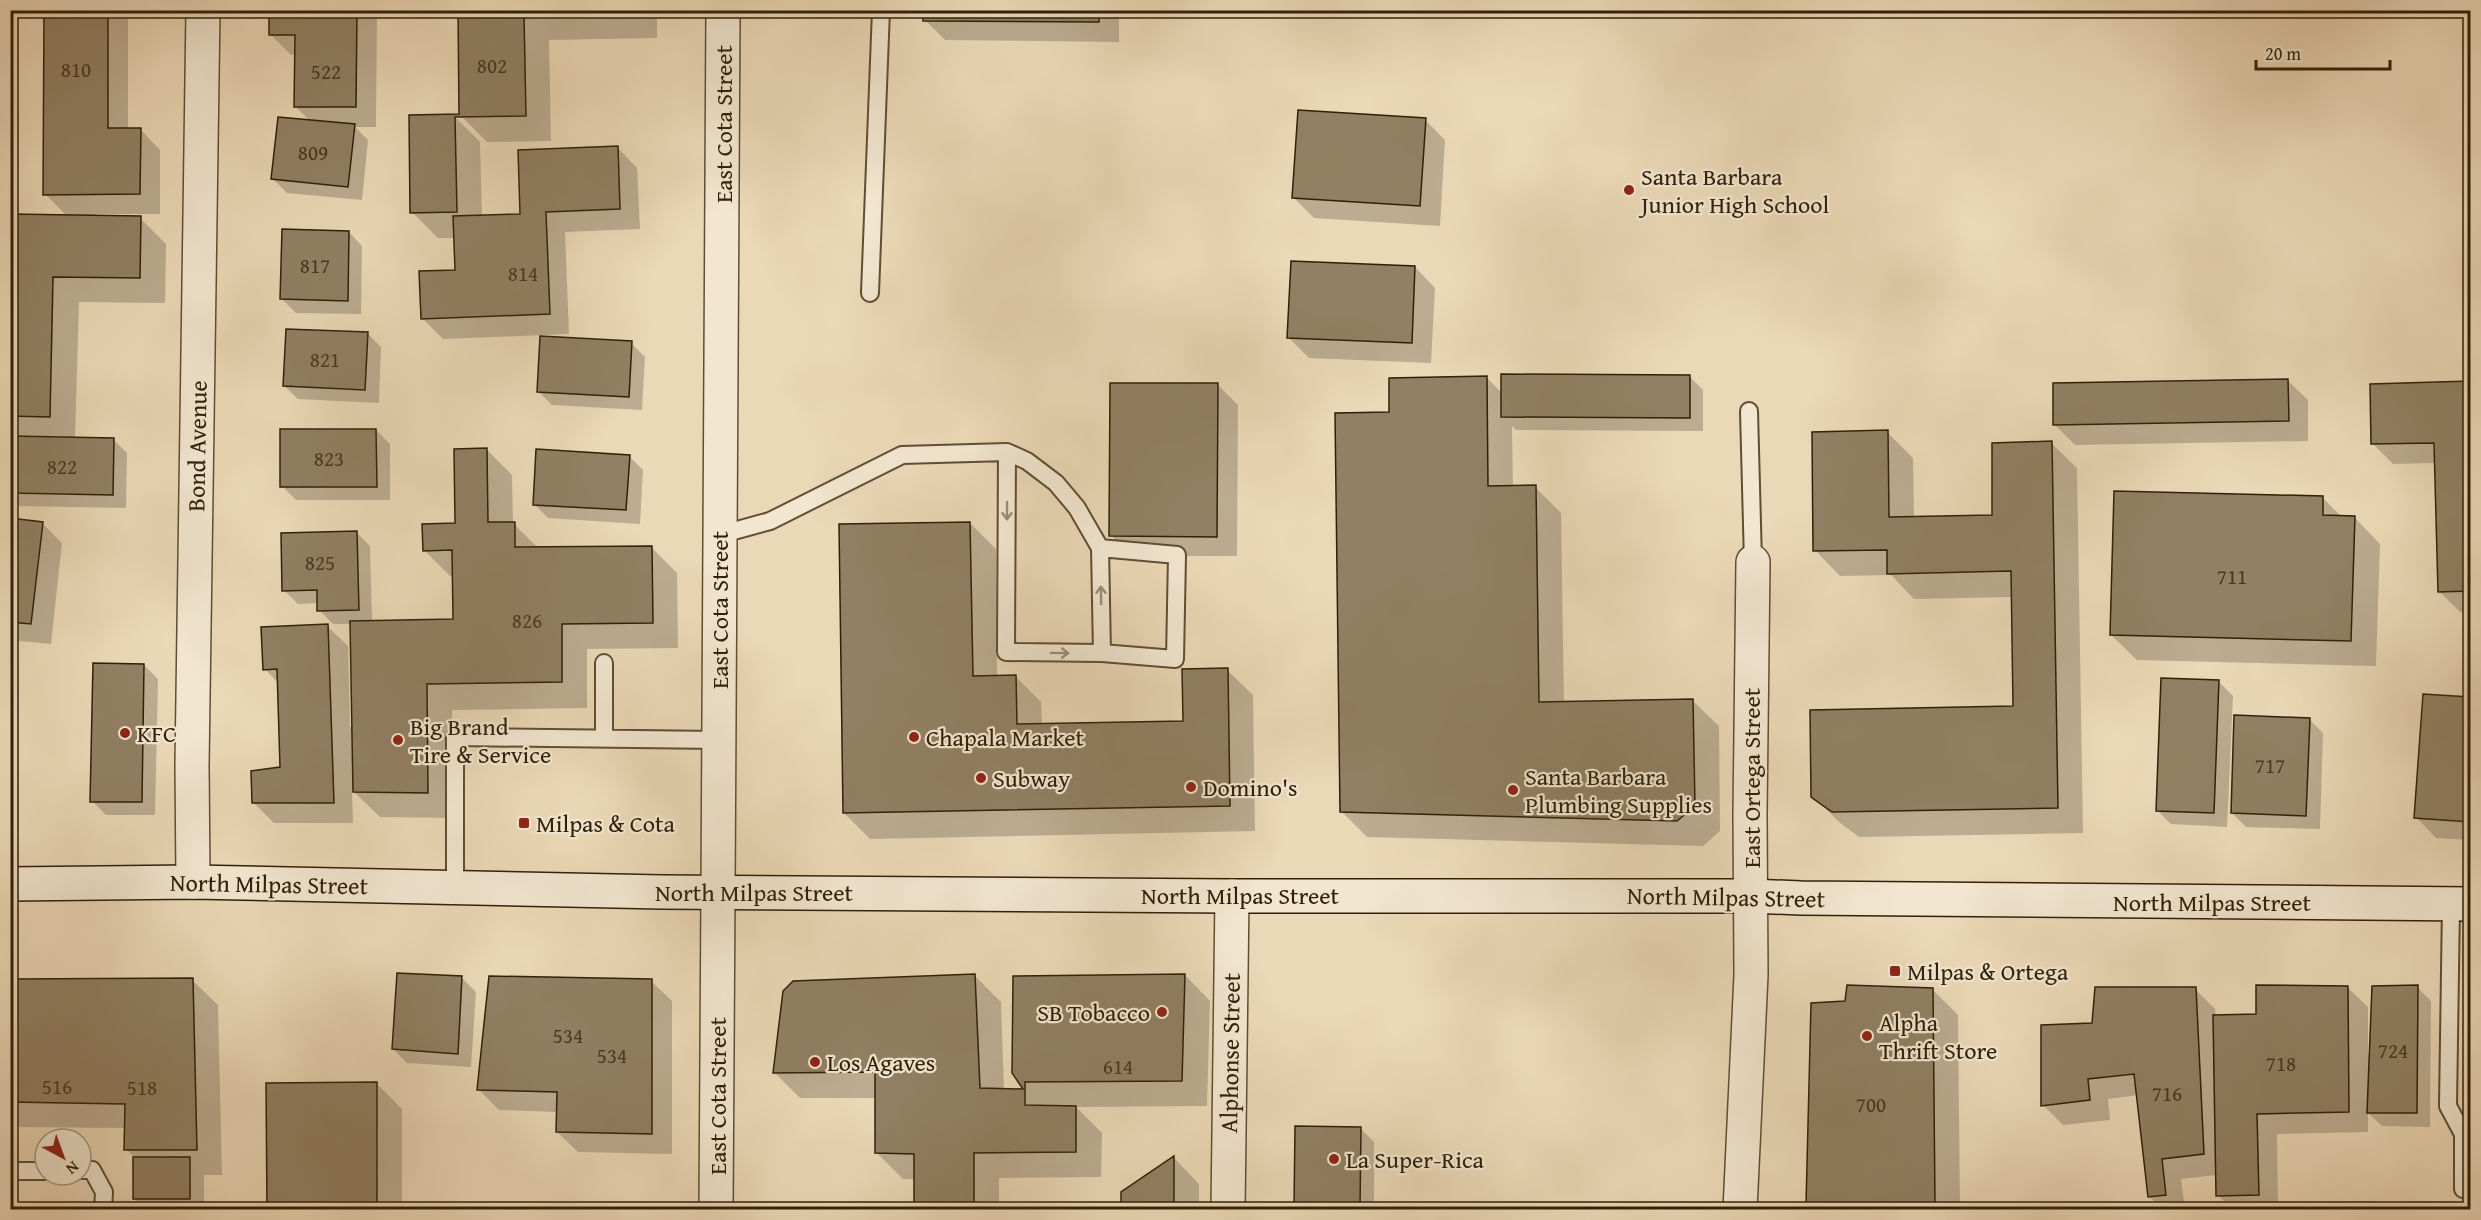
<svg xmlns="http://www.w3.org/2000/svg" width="2481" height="1220" viewBox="0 0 2481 1220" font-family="'Gentium Book Plus',serif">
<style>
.shadow{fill:#0003}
.building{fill:#918063;stroke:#302009;stroke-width:1.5}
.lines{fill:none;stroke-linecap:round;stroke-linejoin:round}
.service-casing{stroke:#5f4e34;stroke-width:20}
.minor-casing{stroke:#5f4e34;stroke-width:36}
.tertiary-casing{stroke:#5f4e34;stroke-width:36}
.secondary-casing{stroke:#302009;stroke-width:36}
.service{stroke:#f2e6d0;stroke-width:16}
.minor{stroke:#f2e6d0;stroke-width:33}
.tertiary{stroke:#f2e6d0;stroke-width:33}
.secondary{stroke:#f2e6d0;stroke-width:33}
.oneway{stroke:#9b8d76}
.poi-dot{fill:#8f2418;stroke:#f2e6d0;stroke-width:2}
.labels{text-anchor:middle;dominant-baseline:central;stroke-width:4.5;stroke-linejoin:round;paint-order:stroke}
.number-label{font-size:21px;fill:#483820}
.street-label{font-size:24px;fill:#302009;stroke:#f2e6d0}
.poi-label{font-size:24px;fill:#302009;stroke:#f2e6d0;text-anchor:start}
</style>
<rect width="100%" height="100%" fill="#ebd8b6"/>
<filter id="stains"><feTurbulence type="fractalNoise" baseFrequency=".00333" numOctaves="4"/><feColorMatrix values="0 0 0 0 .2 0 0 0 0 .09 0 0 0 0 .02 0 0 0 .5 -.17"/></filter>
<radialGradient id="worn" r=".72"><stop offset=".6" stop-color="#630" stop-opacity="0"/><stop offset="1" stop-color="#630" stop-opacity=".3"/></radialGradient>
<!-- shadow -->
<path class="shadow" d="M46,10H128V129H140L160,150V214H96V217L140,218L166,244L165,303L79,302L75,439H113L127,453L126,508L15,506L10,502V216L68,217L45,194Z
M271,10H377L376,127H355L368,140L362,200L287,193L273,179L311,122L296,107V55H291L271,35Z
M459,10H657V38L549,40L551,141L487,142L461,116Z
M925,10H1119V42L945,40L925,20Z
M454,116L480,142L482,217L522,215L617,147L637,168L640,229L565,232L569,334L443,339L423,319L457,272L456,238H438L412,212Z
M1425,120L1445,140L1440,226L1314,218L1294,198Z
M349,232L362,246L361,314L296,313L282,299Z
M1415,267L1435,288L1431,363L1309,358L1289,338Z
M367,333L381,347L379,403L298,399L284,386Z
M631,343L645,357L642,410L552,405L538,391Z
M1689,376L1703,390V431L1516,430L1512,426L1513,487H1535L1561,513L1564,703L1693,701L1719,726L1720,831L1703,846L1367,837L1341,811L1391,413L1486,377L1502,393Z
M2287,380L2308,400V441L2075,445L2055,425Z
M2470,383V611L2460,612L2439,591L2436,463L2393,464L2372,443V386Z
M1218,385L1238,405L1237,556H1131L1111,535Z
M376,430L390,444V500H296L282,486Z
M1887,432L1913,458L1914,518L1994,517L2051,443L2077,468L2083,833L1859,837L1839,822L1813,796L2015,708L2013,597L1914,599L1891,575L1840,576L1815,550Z
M486,449L512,475L513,523L539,549L651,547L677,573L678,648L587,649V708L452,710L453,818L380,817L352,790L353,823H274L254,803L282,769L279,684L265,669L327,626L348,646L350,727H353L351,624H333L319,610V603L298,604L284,590L356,532L370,546L372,622L454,621V576H450L424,550L456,524Z
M629,456L643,470L640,524L548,518L534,504Z
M2323,498L2342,517L2355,518L2380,544L2376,666L2137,660L2111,635Z
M10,519L42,523L62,543L51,644L10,640Z
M970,523L996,549L997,677H1016L1041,702L1042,725L1185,722L1227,670L1253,695L1255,831L870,839L844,813Z
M144,665L158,679L155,815H106L92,801Z
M2219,682L2233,696L2227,827L2171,824L2157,810Z
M2425,696L2470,699V840L2436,838L2416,817Z
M2309,719L2323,733L2320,829L2246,827L2232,813Z
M1185,975L1210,1001L1207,1106L1076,1107L1102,1133L1101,1177L999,1178V1209H1123L1174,1158L1199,1184V1210H916V1179H903L877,1153V1098H800L774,1072L975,976L1001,1002L1004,1090H1026L1014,1073Z
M462,978L476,992L471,1067L407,1063L393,1049Z
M10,980H192L218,1005L222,1175H204V1210H145L134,1199V1157L126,1149V1128L15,1127L14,1182H10Z
M651,981L672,1001V1154L578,1152L557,1132L558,1112L499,1110L479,1090Z
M2347,987L2368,1007V1054H2371L2417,987L2431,1001L2430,1127L2382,1126L2368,1113V1132L2277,1134L2278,1210H2232L2218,1195L2217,1175L2181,1179L2185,1210H2163L2149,1196L2138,1095L2108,1099L2110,1120L2063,1125L2043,1105L2093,1024L2195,989L2215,1009L2216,1016L2257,1015Z
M1932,989L1958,1015L1960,1210H1812L1807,1205L1846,1002Z
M376,1083L402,1109V1210H268Z
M1360,1128L1374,1142V1210H1298L1295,1207Z"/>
<!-- building -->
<path class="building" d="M44,10H108V128H141L140,194L43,195Z
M269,10H357L356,107H294L295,35H269Z
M458,10H632V13L524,15L526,116L455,117L457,212L410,213L409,115L459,114Z
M923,10H1099V22L923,21Z
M1298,110L1426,118L1420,206L1292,198Z
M278,117L355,124L348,187L271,179Z
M618,146L620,209L546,212L550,314L421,319L419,271L455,270L453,216L520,214L518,150Z
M10,214L141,216L140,278L53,277L50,417L10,416Z
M282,229L349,231L348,301L280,299Z
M1291,261L1415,266L1412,343L1287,338Z
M286,329L368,332L365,390L283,386Z
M540,336L632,341L629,397L537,392Z
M1501,374L1690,375V418L1501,417Z
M1487,376L1488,486L1536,485L1539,702L1693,699L1695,806L1677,821L1340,812L1335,413L1389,412V378Z
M2288,379L2289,421L2053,425V383Z
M2470,381V591L2438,592L2434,443L2371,444L2370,384Z
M1110,383H1218L1217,537L1109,536Z
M280,429H376L377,487H280Z
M1888,430L1889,517L1992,515V443L2052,441L2058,808L1832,812L1811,797L1810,710L2013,706L2011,571L1887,574V550L1813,551L1812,432Z
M10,436L114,438L113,495L10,493Z
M487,448L488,522H515V547L652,546L653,623L562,624V682L427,684L428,793L353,792L350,621L453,619L452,550L423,551L422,524L455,523L454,449Z
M536,449L630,455L626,510L533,505Z
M2114,491L2323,496V515L2355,516L2351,641L2110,635Z
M10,518L43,522L31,624L10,622Z
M970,522L973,676L1016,675L1017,724L1183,721L1182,669L1228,668L1230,806L843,813L839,524Z
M357,531L359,610L317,611V590L282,591L281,533Z
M328,624L334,803H252L251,771L280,767L277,669L263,670L261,627Z
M93,663L144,664L142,802H90Z
M2161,678L2219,680L2214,813L2156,811Z
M2423,694L2470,697V822L2414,818Z
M2234,715L2310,718L2306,816L2231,813Z
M397,973L462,976L458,1054L392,1049Z
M975,974L980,1088L1023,1089L1012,1073L1013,976L1185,974L1182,1081L1025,1082V1105L1076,1106V1152L974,1153V1207H1121V1192L1174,1156V1210H914V1154L875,1153V1072L773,1073L783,991L793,981Z
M489,976L652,979V1134L556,1132L557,1092L477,1090Z
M193,978L197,1150H124L125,1104L10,1102V979Z
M1847,985L1933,988L1935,1205H1806L1811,1003L1845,1001Z
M2256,985L2348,986L2349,1112L2257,1114L2259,1195L2216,1196L2213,1015L2256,1014Z
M2418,985L2417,1113H2367L2372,986Z
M2095,987H2196L2204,1154L2162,1159L2166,1195L2148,1197L2134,1074L2088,1079L2090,1100L2041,1106V1025L2092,1023Z
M377,1082V1210H267L266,1083Z
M1295,1126L1361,1127L1360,1208H1294Z
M133,1157H190V1199H133Z"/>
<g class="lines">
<!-- service casing -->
<g class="service-casing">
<path id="service" d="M870,293L881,10
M1749,411L1753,562
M1007,452L1006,652L1102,653L1175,659L1177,555L1100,548
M719,535L770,521L902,455L1007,452L1027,461L1056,483L1077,508L1100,548L1102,653
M604,663V737
M455,888V737L719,740
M2451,904L2448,1106L2463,1134V1189
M81,1170H92L104,1192L103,1210
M10,1171H45"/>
</g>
<!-- minor casing -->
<g class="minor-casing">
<path id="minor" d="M193,882L192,765L203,10
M718,892L723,10
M1228,1210L1232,896
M1740,1210L1751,975L1750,814L1753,562"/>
</g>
<!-- tertiary casing -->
<g class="tertiary-casing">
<path id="tertiary" d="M716,1210L718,892"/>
</g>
<!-- secondary casing -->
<g class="secondary-casing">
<path id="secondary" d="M10,884L193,882L662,892L1232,896H1750L1801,898L2470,904"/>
</g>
<!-- service -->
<use href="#service" class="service"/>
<!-- minor -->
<use href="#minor" class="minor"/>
<!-- tertiary -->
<use href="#tertiary" class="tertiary"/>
<!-- secondary -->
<use href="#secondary" class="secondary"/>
</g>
<!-- one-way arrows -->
<defs><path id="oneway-shaft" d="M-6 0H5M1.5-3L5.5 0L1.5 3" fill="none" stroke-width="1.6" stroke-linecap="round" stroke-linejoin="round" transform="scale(1.5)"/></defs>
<g class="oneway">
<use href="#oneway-shaft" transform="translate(1007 511) rotate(90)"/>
<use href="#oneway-shaft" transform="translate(1101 595) rotate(-91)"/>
<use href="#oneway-shaft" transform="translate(1060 653) rotate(1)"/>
</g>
<!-- markers -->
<g class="poi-dot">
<circle cx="1629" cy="190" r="6"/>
<circle cx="125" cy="733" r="6"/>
<circle cx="914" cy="737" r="6"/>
<circle cx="398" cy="740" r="6"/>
<circle cx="981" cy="778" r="6"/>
<circle cx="1191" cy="787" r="6"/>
<circle cx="1513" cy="790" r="6"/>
<rect x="518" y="817" width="12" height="12" rx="3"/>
<rect x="1889" y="965" width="12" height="12" rx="3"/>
<circle cx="1162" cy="1012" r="6"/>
<circle cx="1867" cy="1036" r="6"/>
<circle cx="815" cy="1062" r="6"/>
<circle cx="1334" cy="1159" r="6"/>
</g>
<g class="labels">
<!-- number labels -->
<g class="number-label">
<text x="492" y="65">802</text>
<text x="76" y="69">810</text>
<text x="326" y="71">522</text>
<text x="313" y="152">809</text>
<text x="315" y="265">817</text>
<text x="523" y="273">814</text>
<text x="325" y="359">821</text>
<text x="329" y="458">823</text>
<text x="62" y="466">822</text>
<text x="320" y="562">825</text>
<text x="2232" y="576">711</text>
<text x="527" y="620">826</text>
<text x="2270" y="765">717</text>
<text x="568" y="1035">534</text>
<text x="2393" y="1050">724</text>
<text x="612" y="1055">534</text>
<text x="2281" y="1063">718</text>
<text x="1118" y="1066">614</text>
<text x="57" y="1086">516</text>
<text x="142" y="1087">518</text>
<text x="2167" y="1093">716</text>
<text x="1871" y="1104">700</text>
</g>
<!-- street labels -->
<g class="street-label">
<text transform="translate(723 124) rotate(-90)">East Cota Street</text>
<text transform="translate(197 446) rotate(-89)">Bond Avenue</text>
<text transform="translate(719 610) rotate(-90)">East Cota Street</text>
<text transform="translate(1751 778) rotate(-90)">East Ortega Street</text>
<text transform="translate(269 884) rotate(1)">North Milpas Street</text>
<text x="754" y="892">North Milpas Street</text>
<text x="1240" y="895">North Milpas Street</text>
<text transform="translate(1726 897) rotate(1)">North Milpas Street</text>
<text x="2212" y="902">North Milpas Street</text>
<text transform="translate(1230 1053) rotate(-89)">Alphonse Street</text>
<text transform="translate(717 1096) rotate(-90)">East Cota Street</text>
</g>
<!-- poi labels -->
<g class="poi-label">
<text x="1641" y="176">Santa Barbara<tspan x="1641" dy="28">Junior High School</tspan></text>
<text x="410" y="726">Big Brand<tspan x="410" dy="28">Tire &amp; Service</tspan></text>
<text x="137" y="733">KFC</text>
<text x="926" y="737">Chapala Market</text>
<text x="1525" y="776">Santa Barbara<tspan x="1525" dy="28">Plumbing Supplies</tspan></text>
<text x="993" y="778">Subway</text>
<text x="1203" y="787">Domino's</text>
<text x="536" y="823">Milpas &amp; Cota</text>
<text x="1907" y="971">Milpas &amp; Ortega</text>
<text x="1150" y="1012" text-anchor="end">SB Tobacco</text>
<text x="1879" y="1022">Alpha<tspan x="1879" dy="28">Thrift Store</tspan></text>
<text x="827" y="1062">Los Agaves</text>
<text x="1346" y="1159">La Super-Rica</text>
</g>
</g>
<!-- margin -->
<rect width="2481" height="1220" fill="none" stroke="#ebd8b6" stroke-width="36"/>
<rect x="12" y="12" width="2457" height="1196" fill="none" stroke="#302009" stroke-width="3"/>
<rect x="18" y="18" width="2445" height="1184" fill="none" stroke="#302009" stroke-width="1.5"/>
<!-- north arrow -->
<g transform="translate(63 1157) rotate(139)"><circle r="28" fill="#f2e6d0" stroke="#a49780" stroke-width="1.5"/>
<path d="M0-4.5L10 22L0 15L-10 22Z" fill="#8f2418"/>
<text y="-9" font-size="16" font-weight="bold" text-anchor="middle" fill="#302009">N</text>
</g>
<!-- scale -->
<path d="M2256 60v9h134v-9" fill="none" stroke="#302009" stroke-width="3"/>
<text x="2265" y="60" font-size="18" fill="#302009" stroke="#f2e6d0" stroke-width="4.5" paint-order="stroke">20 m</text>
<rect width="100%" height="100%" filter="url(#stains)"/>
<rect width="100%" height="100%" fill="url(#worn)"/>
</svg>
